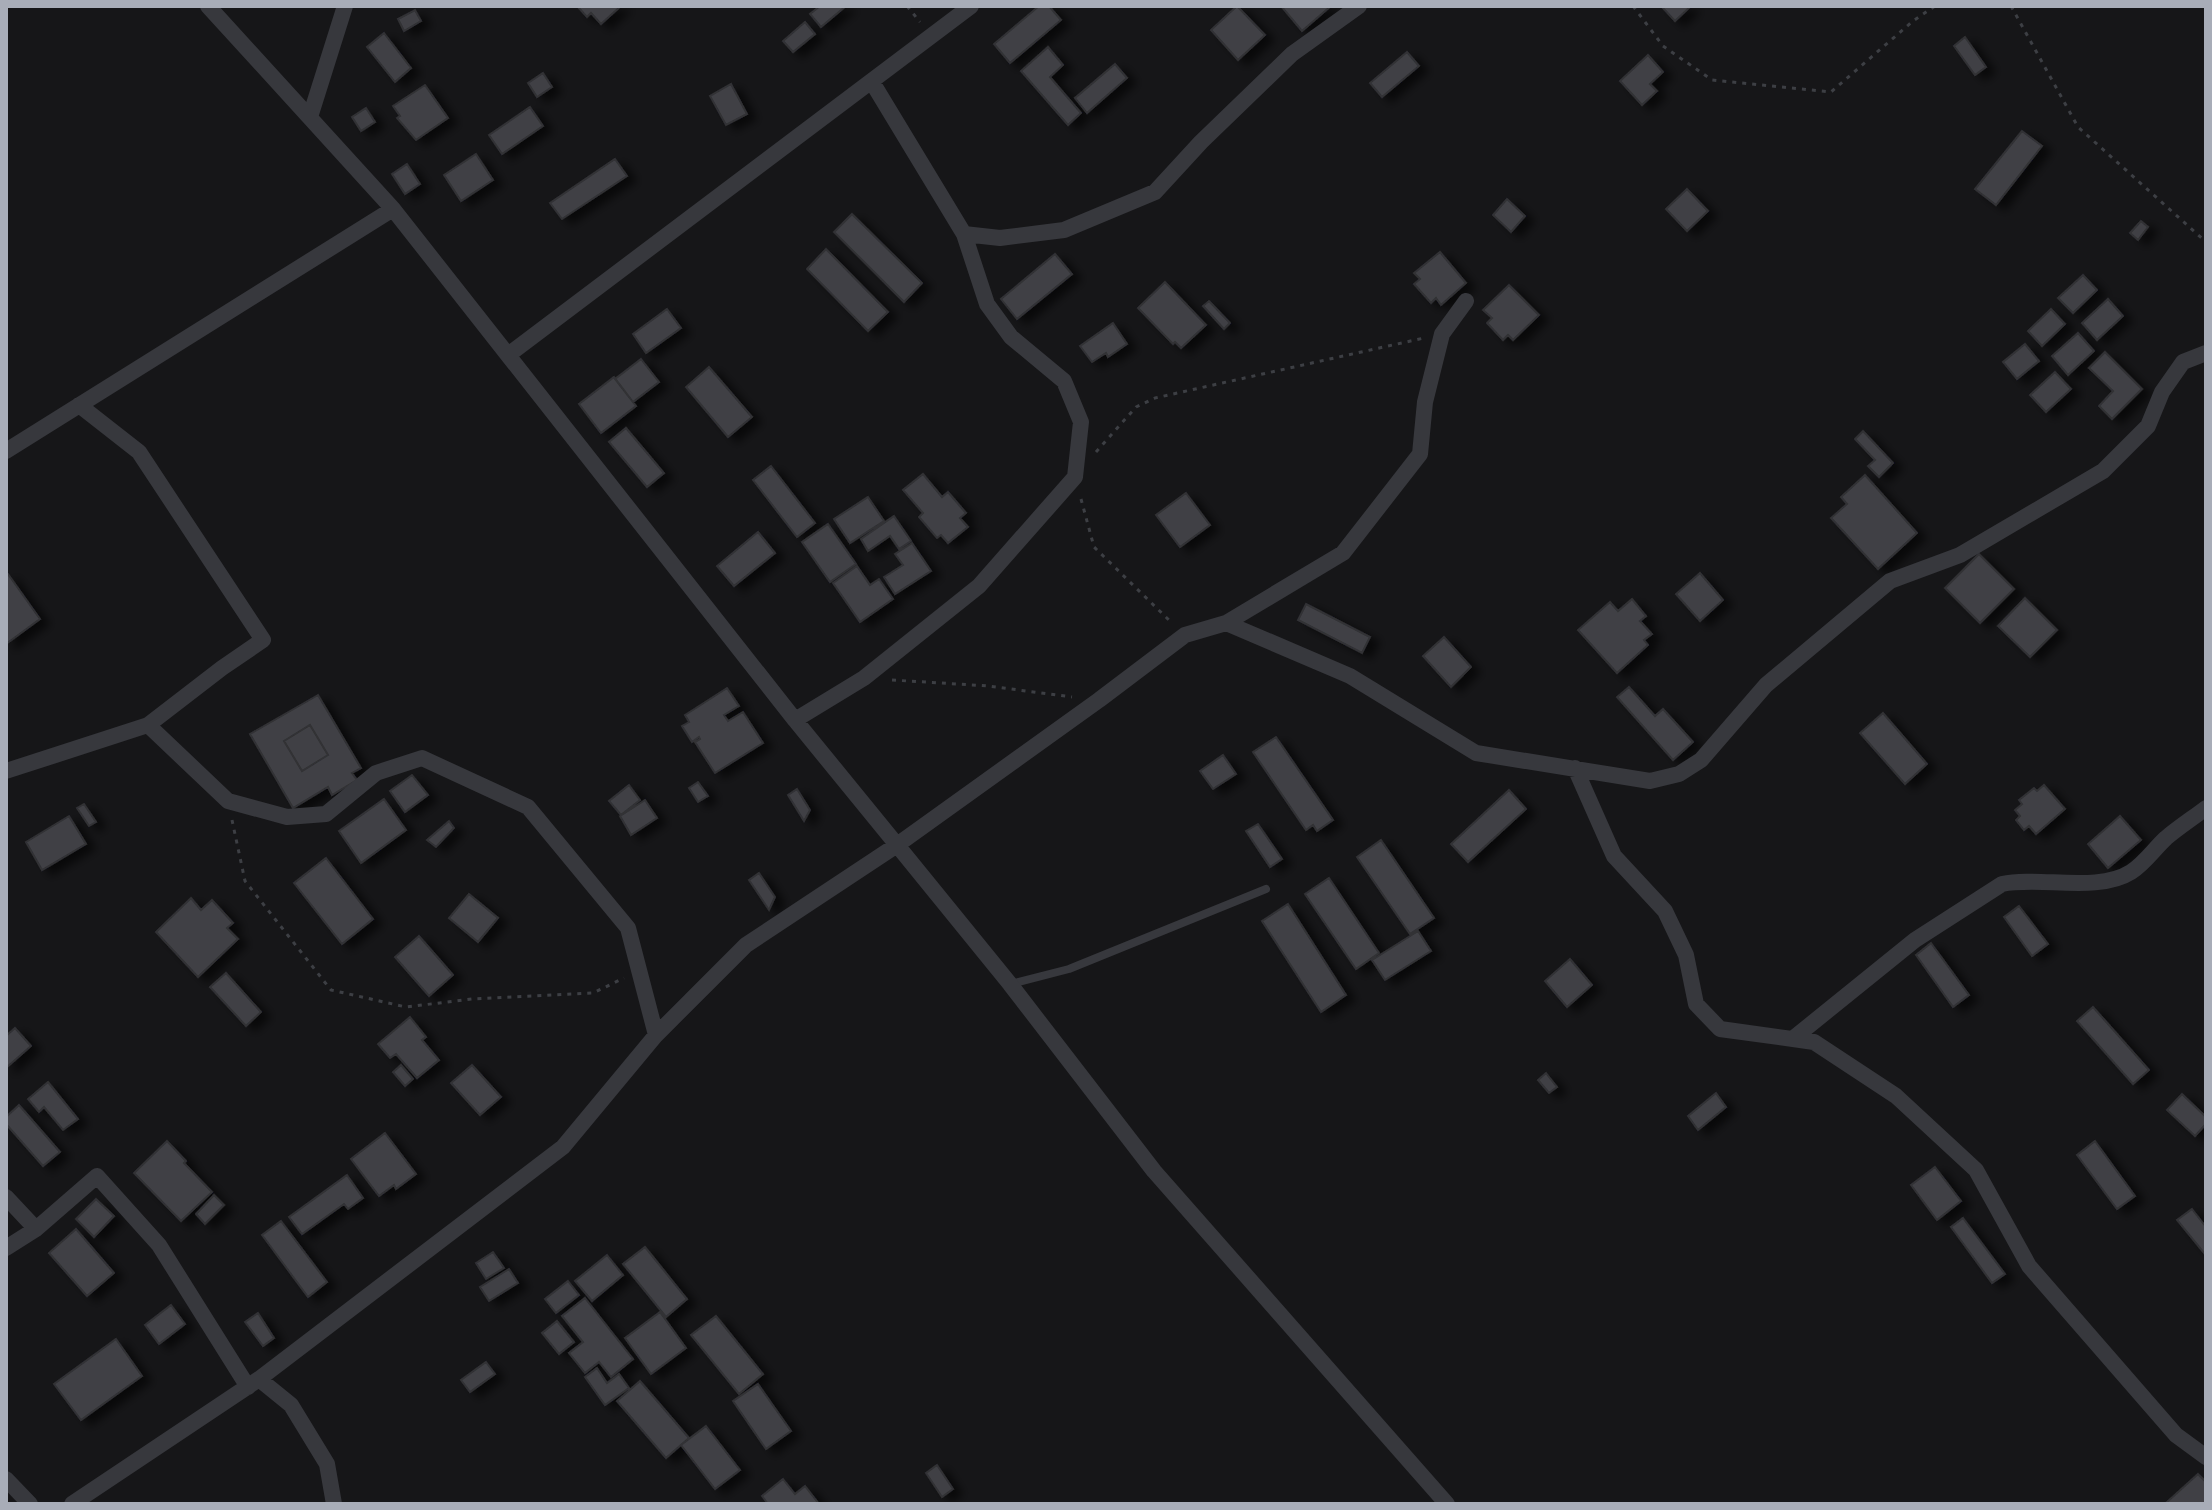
<svg xmlns="http://www.w3.org/2000/svg" width="2212" height="1510" viewBox="0 0 2212 1510" font-family="'DejaVu Sans',sans-serif">
<style>
.building{fill:#404145;stroke:#303034;stroke-width:2;fill-rule:evenodd;filter:url(#shadow)}
.lines{fill:none;stroke-linecap:round;stroke-linejoin:round}
.path{stroke:#3d3f44;stroke-width:3;stroke-dasharray:4 6;stroke-linecap:butt}
.lane{stroke:#37383d;stroke-width:8}
.street{stroke:#37383d;stroke-width:16}
</style>
<defs>
<filter id="shadow"><feDropShadow dx="9" dy="5" stdDeviation="4" flood-color="#0009"/></filter>
</defs>
<rect width="100%" height="100%" fill="#161618"/>
<!-- building -->
<path class="building" d="M577,6H621L601,24L591,13L587,17Z
M820,6H846L821,27L810,14Z
M1039,6H1049L1061,20L1010,63L994,44Z
M1237,6L1265,35L1238,60L1211,30Z
M1281,6H1331L1302,31Z
M1661,6H1689L1690,7L1675,21Z
M415,10L421,21L404,31L398,19Z
M805,22L815,34L793,52L783,41Z
M384,33L411,68L395,82L367,47Z
M1965,37L1986,67L1975,75L1954,46Z
M1048,47L1063,65L1050,77L1081,113L1068,125L1021,71Z
M1407,52L1419,66L1382,97L1370,83Z
M1648,55L1663,72L1650,84L1657,91L1642,105L1620,81Z
M1115,64L1127,78L1087,113L1075,98Z
M543,73L552,87L537,97L528,83Z
M731,84L747,114L726,125L710,96Z
M425,85L448,118L416,140L397,118L400,116L393,106Z
M530,107L543,126L502,154L489,135Z
M366,108L375,122L361,131L352,117Z
M2022,131L2042,146L1996,205L1975,189Z
M476,154L493,180L461,201L444,175Z
M615,159L627,176L562,219L550,203Z
M407,164L420,184L405,194L392,174Z
M1687,189L1708,211L1687,231L1666,209Z
M1507,199L1525,216L1511,232L1493,215Z
M852,214L922,283L904,302L834,232Z
M2141,221L2148,227L2138,240L2130,233Z
M826,249L888,312L868,331L807,269Z
M1440,252L1466,283L1441,305L1436,298L1431,303L1414,284L1420,279L1414,273Z
M1055,254L1072,274L1017,319L1001,299Z
M2083,275L2097,290L2073,313L2058,298Z
M1165,282L1206,325L1181,348L1175,342L1173,344L1138,308Z
M1509,285L1539,315L1513,340L1508,335L1503,340L1487,323L1492,318L1483,310Z
M2108,299L2123,316L2097,340L2082,323Z
M1209,301L1230,323L1224,329L1203,306Z
M667,309L681,328L646,353L633,334Z
M2051,309L2065,324L2042,346L2028,331Z
M1113,323L1127,344L1108,357L1106,353L1092,362L1080,346Z
M2078,333L2094,351L2068,375L2052,356Z
M2025,344L2039,361L2017,379L2003,362Z
M2105,352L2142,389L2112,419L2099,406L2113,391L2089,368Z
M641,359L659,382L633,402L615,379Z
M709,367L752,417L728,437L686,387Z
M2055,372L2071,389L2046,412L2030,395Z
M614,377L636,406L601,433L579,404Z
M626,428L664,473L647,487L609,442Z
M1863,431L1893,463L1879,477L1868,466L1875,460L1855,439Z
M771,466L815,523L797,537L753,480Z
M923,474L942,497L948,492L966,513L960,518L968,527L948,543L941,535L937,538L919,517L923,513L903,490Z
M1865,475L1917,533L1878,569L1831,518L1847,504L1841,497Z
M1186,493L1210,525L1180,547L1156,515Z
M868,497L884,521L850,543L834,519Z
M894,516L911,541L899,549L890,536L868,551L861,539Z
M828,524L856,564L830,582L802,542Z
M758,532L775,553L734,586L717,566Z
M912,543L931,571L895,594L884,577L903,565L895,554Z
M1979,554L2014,589L1980,623L1945,588Z
M857,566L870,585L879,579L893,599L860,622L833,583Z
M1700,573L1723,600L1700,621L1676,594Z
M8,574L40,619L6,644V575Z
M2025,598L2057,630L2030,657L1998,626Z
M1632,599L1646,616L1640,621L1652,634L1644,640L1648,645L1617,673L1578,630L1610,602L1618,611Z
M1306,604L1370,637L1362,653L1298,620Z
M1444,637L1471,667L1451,687L1423,656Z
M1629,687L1655,716L1663,709L1693,742L1673,760L1617,697Z
M727,688L739,706L724,715L728,721L743,712L763,743L715,773L695,742L700,739L699,737L692,742L682,726L689,722L685,715Z
M318,695L361,768L352,773L357,780L332,795L328,787L293,808L250,734ZM310,725L328,755L302,771L284,741Z
M1883,713L1927,764L1905,784L1860,733Z
M310,725L328,755L302,771L284,741Z
M1276,737L1333,820L1317,831L1313,825L1306,830L1253,752Z
M1223,755L1236,774L1213,789L1200,771Z
M412,775L428,795L405,812L390,791Z
M698,782L708,796L698,802L689,788Z
M629,785L640,800L621,815L609,801Z
M2044,785L2065,809L2036,834L2029,826L2024,830L2016,820L2020,816L2015,810L2022,804L2019,800L2034,788L2037,791Z
M797,789L810,810L804,821L788,795Z
M1509,790L1526,809L1468,862L1451,844Z
M384,799L406,830L361,863L339,831Z
M645,800L657,818L631,835L620,816Z
M84,804L96,822L89,826L77,808Z
M69,816L86,844L42,870L26,842Z
M2120,816L2141,840L2108,868L2088,844Z
M449,821L454,828L436,847L427,840Z
M1258,824L1282,859L1270,867L1246,831Z
M1381,840L1434,918L1410,934L1357,857Z
M326,858L373,919L342,944L294,883Z
M759,873L775,897L769,910L749,880Z
M1329,878L1379,953L1356,969L1305,894Z
M469,894L498,918L478,942L449,918Z
M191,898L201,910L212,900L233,923L227,928L238,939L198,977L156,932Z
M1288,904L1346,995L1321,1012L1262,921Z
M2019,906L2048,944L2032,956L2004,917Z
M1418,931L1431,951L1385,980L1372,960Z
M419,936L453,975L429,996L395,957Z
M1931,943L1969,995L1953,1007L1916,955Z
M1570,959L1592,985L1567,1007L1545,981Z
M226,973L261,1012L246,1026L210,987Z
M2093,1007L2149,1070L2133,1084L2077,1021Z
M410,1017L426,1037L422,1040L439,1060L417,1078L396,1054L390,1058L378,1044Z
M15,1028L31,1046L6,1068V1036Z
M401,1065L413,1079L405,1086L393,1072Z
M472,1065L501,1097L480,1115L451,1083Z
M1546,1073L1557,1087L1549,1093L1538,1080Z
M48,1082L78,1119L63,1130L44,1107L39,1112L28,1099Z
M1716,1093L1726,1107L1698,1130L1688,1116Z
M2182,1094L2206,1117V1124L2195,1136L2167,1110Z
M19,1105L60,1152L43,1166L6,1124V1117Z
M385,1133L416,1174L396,1189L394,1185L379,1196L351,1159Z
M167,1141L186,1161L184,1163L212,1192L181,1221L134,1173Z
M2095,1141L2135,1196L2117,1209L2077,1155Z
M1935,1167L1961,1201L1937,1220L1911,1185Z
M347,1175L363,1198L348,1209L344,1204L302,1234L289,1217Z
M214,1195L224,1205L205,1224L196,1214Z
M96,1199L114,1216L94,1237L76,1219Z
M2192,1209L2206,1227V1251L2204,1253L2177,1220Z
M1963,1218L2005,1274L1992,1283L1951,1227Z
M281,1221L327,1282L308,1297L262,1235Z
M76,1229L114,1273L87,1296L49,1253Z
M645,1247L687,1299L666,1317L623,1264Z
M493,1252L504,1268L486,1279L476,1263Z
M607,1255L623,1275L592,1301L575,1281Z
M509,1269L518,1283L489,1301L480,1287Z
M568,1281L579,1295L556,1313L545,1299Z
M585,1298L633,1359L611,1377L599,1362L585,1373L569,1353L583,1342L562,1316Z
M171,1305L185,1324L159,1344L145,1325Z
M660,1312L686,1348L651,1374L625,1338Z
M258,1313L274,1338L263,1346L245,1322Z
M716,1316L763,1374L739,1394L691,1335Z
M557,1321L574,1342L559,1354L542,1333Z
M116,1339L142,1376L81,1420L54,1384Z
M486,1362L495,1374L470,1392L461,1380Z
M597,1368L607,1383L619,1374L629,1388L605,1405L585,1377Z
M640,1381L689,1438L666,1458L617,1401Z
M758,1384L791,1431L766,1449L733,1401Z
M706,1426L740,1470L715,1489L681,1445Z
M937,1465L953,1489L942,1497L926,1473Z
M2198,1474L2206,1482V1504H2169L2167,1502Z
M783,1479L795,1494L805,1486L819,1504H768L762,1496Z"/>
<g class="lines">
<!-- path -->
<path class="path" d="M907,6L920,22
M1633,6L1663,46L1712,80L1831,92L1913,21L1935,6
M2011,6L2078,127L2206,242
M1096,452L1136,407L1155,398L1424,338
M1081,499L1094,547L1173,624
M892,680L988,686L1072,697
M232,820L245,881L331,990L406,1007L472,999L593,993L624,978"/>
<!-- lane -->
<path class="lane" d="M1011,984L1069,969L1266,889"/>
<!-- street -->
<path class="street" d="M208,6L393,209
M310,117L345,6
M964,234L1000,238L1064,230L1155,192L1201,142L1292,54L1359,6
M508,355L971,6
M6,451L393,209L795,720
M1226,623L1343,553L1420,454L1425,402L1442,334L1466,301
M148,725L228,801L287,817L326,814L376,773L422,758L528,807L628,928L656,1035
M1575,768L1614,856L1665,911L1686,955L1696,1004L1720,1029L1814,1042L1896,1096L1976,1170L2029,1266L2176,1435L2206,1457
M6,771L148,725L222,668L263,640L139,452L79,405
M1795,1037L1915,940L2002,884C2039,876 2098,893 2131,872C2144,864 2155,848 2166,838C2179,827 2193,818 2206,808
M6,1197L36,1229
M6,1248L36,1229L97,1176L159,1245L248,1387
M259,1379L291,1405L327,1464L334,1504
M6,1479L30,1504
M72,1504L259,1379L563,1147L656,1035L746,945L897,845L795,720L864,678L979,586L1075,477L1081,422L1064,381L1011,337L987,304L964,234L872,82
M1447,1504L1154,1171L1010,984L897,845L1099,700L1185,635L1226,623L1350,676L1476,753L1650,781L1679,774L1701,760L1766,685L1890,581L1960,555L2103,471L2148,426L2162,392L2183,362L2206,353"/>
</g>
<!-- border -->
<rect width="2212" height="1510" fill="none" stroke="#a8adb8" stroke-width="16"/>
</svg>
